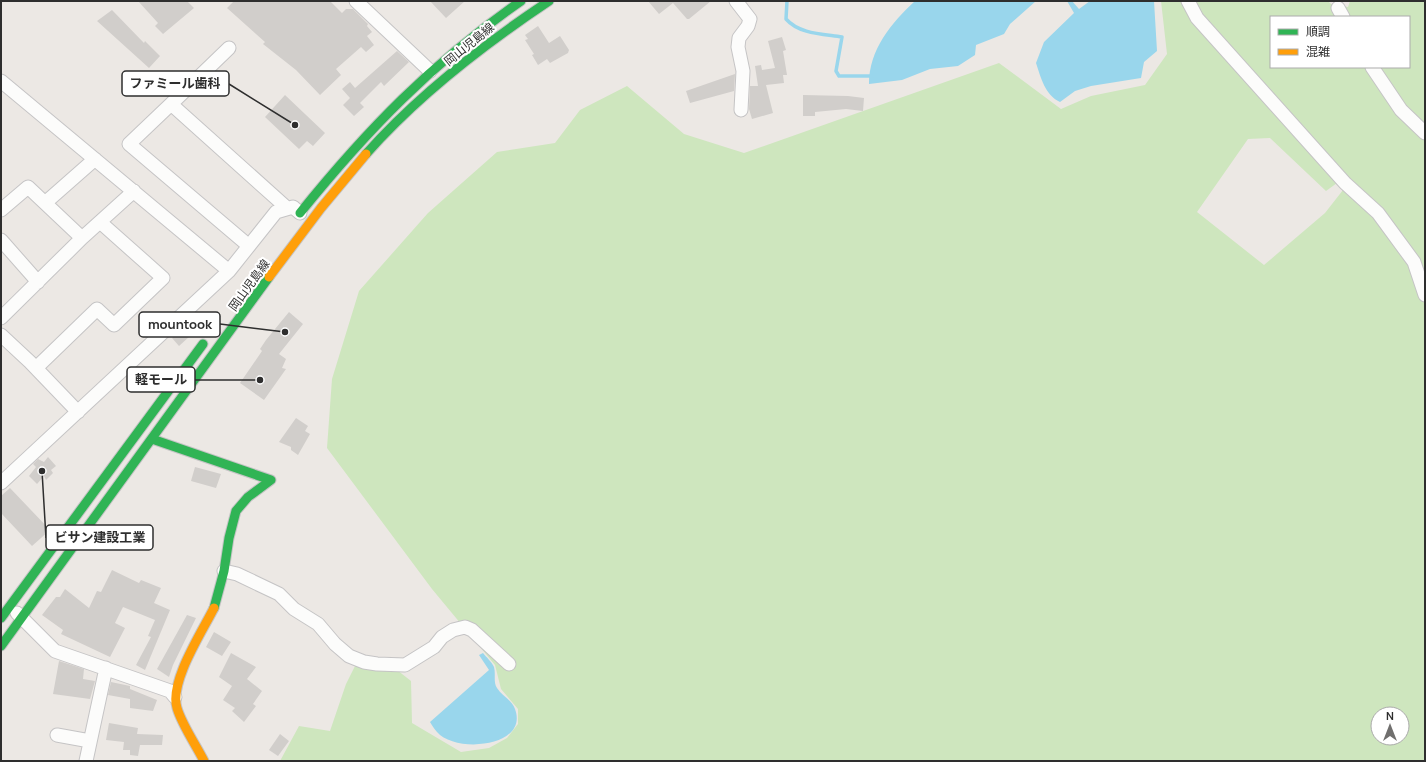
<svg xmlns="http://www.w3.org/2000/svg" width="1426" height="762" viewBox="0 0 1426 762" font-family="Manrope,'Noto Sans JP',sans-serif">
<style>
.green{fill:#cee6be;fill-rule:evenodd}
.water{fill:#99d6ec}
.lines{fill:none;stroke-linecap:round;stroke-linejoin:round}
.stream{stroke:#99d6ec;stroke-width:3.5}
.building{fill:#d1cecb}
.street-casing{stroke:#c5c4c5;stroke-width:15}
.fast-casing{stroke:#c5c4c5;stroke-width:11}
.slow-casing{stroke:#c5c4c5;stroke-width:11}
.street{stroke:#fcfcfb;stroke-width:13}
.fast{stroke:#30b455;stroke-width:9}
.slow{stroke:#ff9f0a;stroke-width:9}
.labels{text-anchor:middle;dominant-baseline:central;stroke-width:4;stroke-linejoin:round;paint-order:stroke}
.street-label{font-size:12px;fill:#2e2e2e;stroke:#fff}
.leader{fill:none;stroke:#2e2e2e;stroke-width:1.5}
.callout-dot{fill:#2e2e2e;stroke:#fff;stroke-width:1.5}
.callout{fill:#fff;stroke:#2e2e2e;stroke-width:1.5}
.callout-label{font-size:13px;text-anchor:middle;font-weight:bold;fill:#2e2e2e}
</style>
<rect width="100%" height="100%" fill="#ece8e4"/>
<!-- green -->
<path class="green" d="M1161,1H1328L1331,4L1348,7L1350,1H1425V761H280L299,726L330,731L346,684L356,664L397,670L411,681L412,723L461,752L489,748L507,738L518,724V709L501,689L495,665L432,589L327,448L332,379L359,291L428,213L497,152L555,143L580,110L627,86L684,134L744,153L999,63L1061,109L1091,96L1145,85L1167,54ZM1271,17H1409V67H1271ZM1270,138L1326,191L1337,183L1343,190L1325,213L1264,265L1197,212L1248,139ZM1378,714H1402V738H1378Z"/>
<!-- water -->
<path class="water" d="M915,1H1036L1010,24L1004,34L976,45L975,55L958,66L930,69L902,80L869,84C869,50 891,23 915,1Z
M1067,1H1072L1079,9L1090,1H1154L1157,51L1144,62L1141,78L1091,86L1075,91L1060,102C1045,95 1041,78 1036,63L1044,42L1074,13Z
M483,653C486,657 492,662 494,667C496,674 493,682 497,688C502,696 512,700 515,709C529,747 456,754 437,732C434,729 432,725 430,722L489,670L479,655Z"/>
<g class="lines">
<!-- stream -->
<path class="stream" d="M787,1L786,19C799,34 823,34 842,37L836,71L839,76H872"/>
</g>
<!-- building -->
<path class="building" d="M138,1H187L194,8L163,34L155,26L158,23Z
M234,1H330L342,13L346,9H353L368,24L367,26L372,32L367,36L374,45L366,52L361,47L336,69L341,75L320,95L296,70L263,44L265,42L227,8Z
M430,1H465L446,18Z
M648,1H711L689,19H687L673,3L659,14Z
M112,10L144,43L145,41L160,56L149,68L97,21Z
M538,26L549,43L560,36L569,50L568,53L550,63L547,59L538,65L532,55L534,54L525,40L528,39L525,35Z
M782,37L786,50L783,51L787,75H783L784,83L766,85L773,113L752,119L749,109L750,86H758L755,66L761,65L762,70L775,68L768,41Z
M397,51L409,62L384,86L381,82L360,103L364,107L354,116L343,105L350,98L342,89L350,82L355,88Z
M735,74L734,91L690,103L686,91Z
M285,95L325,133L313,146L307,141L299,149L265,117Z
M803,95L848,96L864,98L863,111L846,109L815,112V116H803Z
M289,312L303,324L279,354L286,359L282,368L286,369L264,400L240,383L262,351L260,349L266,340Z
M193,319L200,327L179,346L172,338Z
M296,418L308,426L305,431L310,434L298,455L291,450V447L279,442Z
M48,457L56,466L51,470L53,473L46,480L44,476L37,484L29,476L36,467L33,464L38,459L44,462Z
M195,467L221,474L216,488L191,481Z
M10,488L50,530L32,546L1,513V496Z
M112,570L139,583L141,580L161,588L154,603L170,610L145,670L136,665L151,637L148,636L155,620L123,607L115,623L125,628L110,657L61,634L63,630L42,615L56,597H60L65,589L89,608L97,591L101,592Z
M187,615L196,618L173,665L169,677L157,669Z
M214,632L231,642L222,656L206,647Z
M231,653L256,667L247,679L262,691L253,704L256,706L244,722L232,711L235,708L223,700L232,686L219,677Z
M59,661L84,669L83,679L95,681L90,699L53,694Z
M111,682L130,686V689L157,700L153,711L130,708V699L108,695Z
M109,723L138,728L137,734L163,735L162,745H140L138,756L130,755V750H123L124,742L106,740Z
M280,734L289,741L278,756L269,750Z"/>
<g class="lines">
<!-- street casing -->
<g class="street-casing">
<path id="street" d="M356,1L430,71
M736,1L750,19L748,26L739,38L738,47L743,71L741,110
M1188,1L1197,18L1345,183L1378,213L1414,262L1425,295
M1338,8L1343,17
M1372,67L1401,110L1425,133
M1,81L229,271
M171,104L229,48
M45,203L95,159
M1,210L28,187L82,238L134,191
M1,240L38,282
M249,246L129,144L171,104L287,208
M1,318L82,238
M1,335L30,362L78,412
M36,368L97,309L114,325L163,278L100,222
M1,483L229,271L276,212L293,207L300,213
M224,571L237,574L279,594L294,609L318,624L335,644L349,656L364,662L377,664L405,665L434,647L442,637L453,630L465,627L472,630L509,664
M17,613L55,651L170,691L175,697
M57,735L90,741
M86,761L106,668"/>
</g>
<!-- fast casing -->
<g class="fast-casing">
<path id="fast" d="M366,154C419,94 483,45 549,1
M300,213C367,130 433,62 521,1
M152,439L271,480L248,497L236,511L229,538L224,571L214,608
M1,618L203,344
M1,646L269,277"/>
</g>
<!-- slow casing -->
<g class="slow-casing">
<path id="slow" d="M269,277L321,208L366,154
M204,761C196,745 182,725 177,708C169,682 202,632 214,608"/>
</g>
<!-- street -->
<use href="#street" class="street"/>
<!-- fast -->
<use href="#fast" class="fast"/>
<!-- slow -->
<use href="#slow" class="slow"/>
</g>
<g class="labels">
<!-- street labels -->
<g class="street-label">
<text transform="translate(469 44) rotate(-39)">岡山児島線</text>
<text transform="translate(249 285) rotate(-54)">岡山児島線</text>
</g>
</g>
<!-- callouts -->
<path class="leader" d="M295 125L229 84M285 332L220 324M260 380L195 380M42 471L46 538"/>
<g class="callout-dot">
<circle cx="295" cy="125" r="4"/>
<circle cx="285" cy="332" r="4"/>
<circle cx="260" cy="380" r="4"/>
<circle cx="42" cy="471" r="4"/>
</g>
<g class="callout">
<rect x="122" y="71" width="107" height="25" rx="4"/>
<rect x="139" y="312" width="81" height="25" rx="4"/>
<rect x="127" y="367" width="68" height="25" rx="4"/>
<rect x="46" y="525" width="107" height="25" rx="4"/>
</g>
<g class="callout-label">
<text x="175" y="88">ファミール歯科</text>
<text x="180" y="329">mountook</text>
<text x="161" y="384">軽モール</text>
<text x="100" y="542">ビサン建設工業</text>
</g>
<!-- border -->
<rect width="1426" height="762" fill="none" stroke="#2e2e2e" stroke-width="4"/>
<!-- legend -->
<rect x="1270" y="16" width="140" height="52" fill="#ffffff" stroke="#ababab"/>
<rect x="1278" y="29" width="20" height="6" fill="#30b455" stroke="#ababab"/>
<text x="1306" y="36" font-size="12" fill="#2e2e2e">順調</text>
<rect x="1278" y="49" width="20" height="6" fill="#ff9f0a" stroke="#ababab"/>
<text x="1306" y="56" font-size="12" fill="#2e2e2e">混雑</text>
<!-- north arrow -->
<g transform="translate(1390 726)"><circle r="19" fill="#ffffff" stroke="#ababab"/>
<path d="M0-3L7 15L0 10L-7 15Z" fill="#706f6e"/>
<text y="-6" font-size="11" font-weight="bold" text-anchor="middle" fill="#2e2e2e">N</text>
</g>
</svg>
